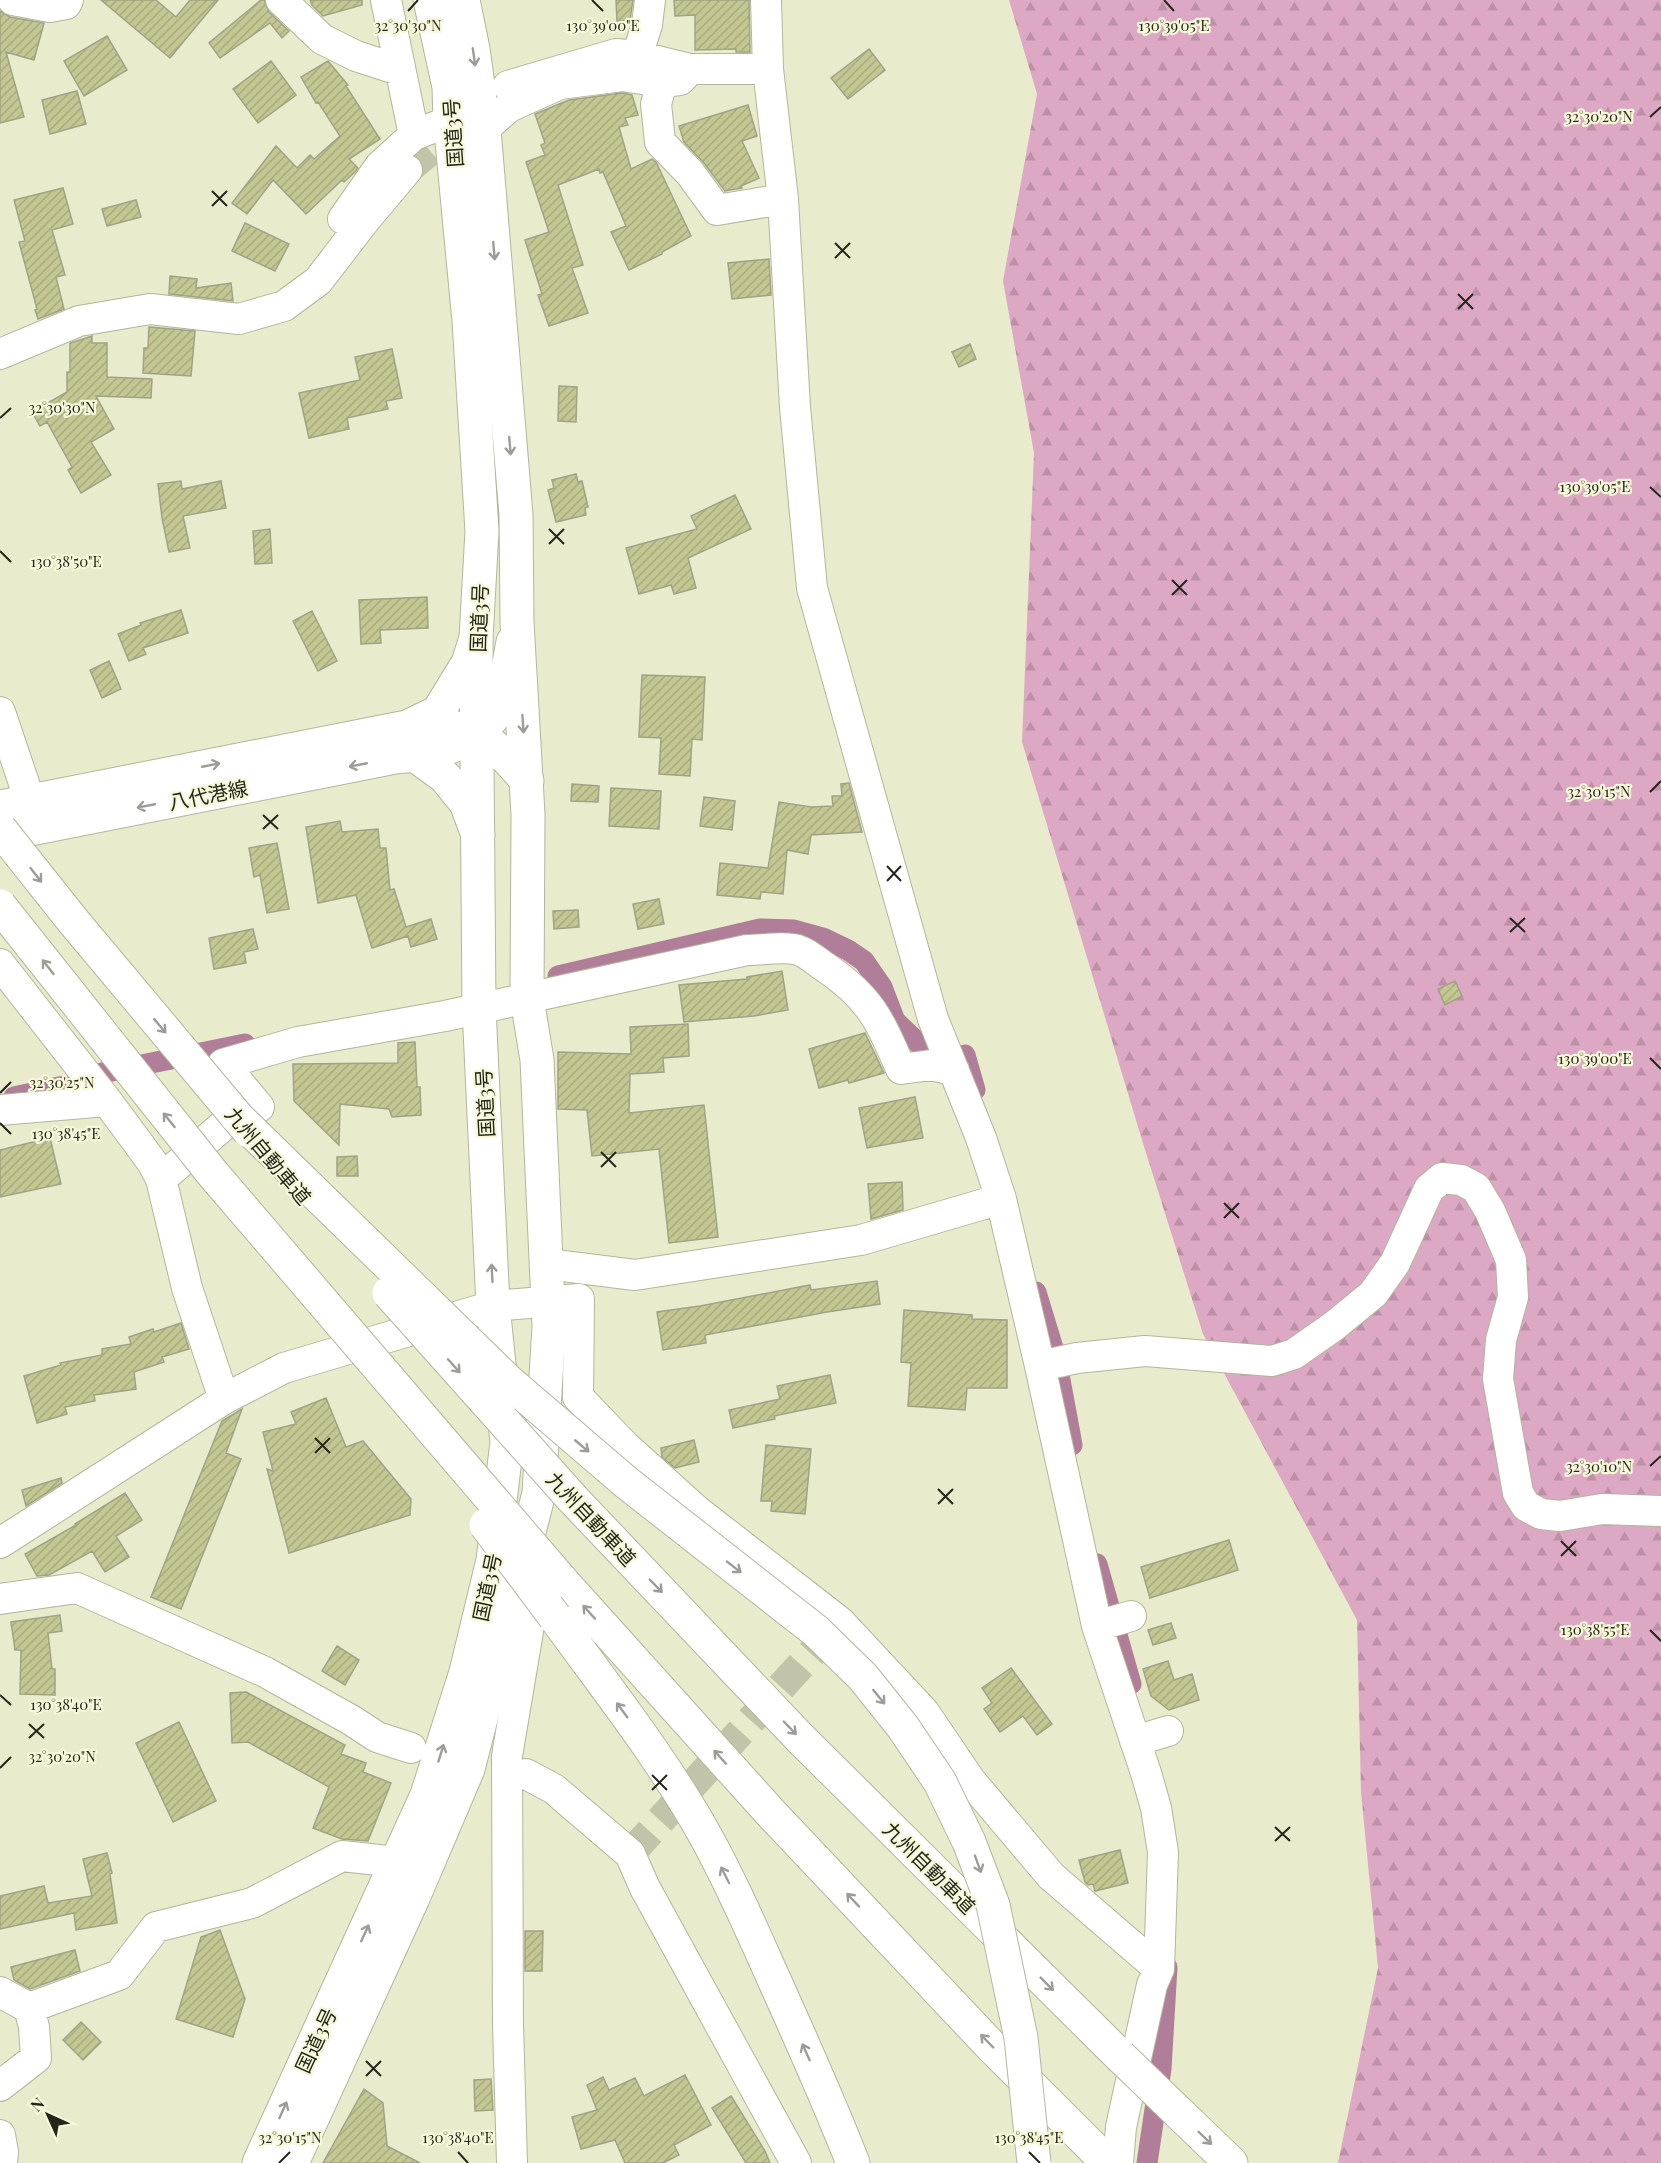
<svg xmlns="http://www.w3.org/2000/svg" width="1661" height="2163" viewBox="0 0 1661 2163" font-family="'Playfair Display','Noto Sans JP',serif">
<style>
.forest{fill:url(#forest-firs)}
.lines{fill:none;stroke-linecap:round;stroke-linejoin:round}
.canal{stroke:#b07e98;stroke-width:21}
.building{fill:url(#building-hatch);stroke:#a0a386;stroke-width:1.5}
.minor-tunnel{stroke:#c1c4a8;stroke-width:30;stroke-dasharray:30 15;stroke-linecap:butt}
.minor-casing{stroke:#b4b699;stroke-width:32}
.major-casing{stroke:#b4b699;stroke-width:35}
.highway-casing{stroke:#b4b699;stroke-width:35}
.minor{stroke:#fff;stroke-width:30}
.major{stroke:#fff;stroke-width:33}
.highway{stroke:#fff;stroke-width:33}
.highway-bridge-casing{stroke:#b4b699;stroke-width:35;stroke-linecap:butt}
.highway-bridge{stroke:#fff;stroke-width:33}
.oneway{stroke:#9d9d98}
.ticks{fill:none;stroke:#25261a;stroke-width:2}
.labels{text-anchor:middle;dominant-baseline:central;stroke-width:4.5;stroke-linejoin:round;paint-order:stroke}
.street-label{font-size:20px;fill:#25261a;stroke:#f6f8d9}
.ticks-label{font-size:15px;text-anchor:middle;fill:#25261a;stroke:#f6f8d9;stroke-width:4.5;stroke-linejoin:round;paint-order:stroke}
</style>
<defs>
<pattern id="forest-firs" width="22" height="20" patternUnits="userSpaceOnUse" patternTransform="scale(1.5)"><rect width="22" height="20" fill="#dda8c3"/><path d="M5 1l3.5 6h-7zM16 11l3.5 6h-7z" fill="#be90a7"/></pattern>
<pattern id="building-hatch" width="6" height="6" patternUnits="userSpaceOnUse" patternTransform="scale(1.5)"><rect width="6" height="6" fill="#c4c792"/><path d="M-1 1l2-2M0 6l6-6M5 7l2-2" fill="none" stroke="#a8ab7d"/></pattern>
</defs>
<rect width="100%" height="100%" fill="#e8ebcc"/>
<!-- forest -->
<path class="forest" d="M1009,0H1661V2163H1338L1378,1968L1361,1792L1357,1620L1203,1334L1142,1140L1022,742L1034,453L1003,281L1037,94Z"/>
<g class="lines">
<!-- canal -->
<path class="canal" d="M558,976L760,929L794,930L823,938L848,950L864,961L882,987L895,1021L931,1055
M965,1055L975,1090
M102,1073L245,1044
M14,1097L59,1087L78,1085
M1036,1292L1056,1358L1072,1445
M1097,1564L1131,1684
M1147,2163L1161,2069L1167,1967"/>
</g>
<!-- building -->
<path class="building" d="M101,0H156L176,17L190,0H218L170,58Z
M261,0H264L269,12L289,31L282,38L270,23L220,58L209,43Z
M310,0H362V5L323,16L312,5Z
M616,0H633L630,20L617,21Z
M674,0H749L750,52H736V49L695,50V15L675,16Z
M0,11L10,17L44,23L34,60L6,52L24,117L0,123Z
M107,36L127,70L84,96L64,61Z
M869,49L885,70L848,99L831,78Z
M271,61L296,95L258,123L233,89Z
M328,61L348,85L346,86L380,139L349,159L358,168L355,172L344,182L342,180L306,214L273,180L247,214L232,203L276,146L297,168L310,155L314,159L340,136L318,102L316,103L301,77Z
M77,91L86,124L50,134L42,100Z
M622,93L632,95L638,115L625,118L628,125L619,127L631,169L652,159L656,162L691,236L662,252V254L629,270L611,232L626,226L603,172L600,173L599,169L558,185L583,265L572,268L588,313L549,326L538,295L542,294L525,240L549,232L526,162L545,155L541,145L545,143L535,114L569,100Z
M748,105L757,136L742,141L759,178L741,186L742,188L725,191L704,163L684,142L679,126Z
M63,188L73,224L52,230L65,275L56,277L64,309L38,319L35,310L37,309L19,242L25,241L14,200Z
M136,200L141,217L107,226L102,209Z
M245,223L289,244L275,271L232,251Z
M769,259L771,295L732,299L728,263Z
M170,276L197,279L196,288L231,283L233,301L169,294Z
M149,327L195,331L191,376L143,373L144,348H148Z
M92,336V343H107V377L152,379L151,398L96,396L114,429L91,442L111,475L81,493L68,470L72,467L47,422L40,426L32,412L67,392V372H70V343Z
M970,344L976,359L959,367L952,352Z
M392,349L402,398L386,401L388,409L347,418L349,429L309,438L299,393L360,380L355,357Z
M559,386L577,387L576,422L558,421Z
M576,474L578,482L582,481L588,507L585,508L586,515L556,522L548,490L554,488L552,480Z
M181,481L182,489L221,481L226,508L183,516L190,548L169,552L162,518L158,484Z
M735,495L751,529L688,558L696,588L674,594L671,585L639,594L626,548L697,529L691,516Z
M270,529L272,563L255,564L253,531Z
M427,597L428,628L380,630L381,643L361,644L359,600Z
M181,610L188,633L143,648L146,654L129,661L118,634L141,625L140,623Z
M312,611L337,661L318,671L293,621Z
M109,661L121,689L102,698L90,670Z
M642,675L705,677L702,740L692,739L690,776L659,774L661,738L639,737Z
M849,783L862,832L811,835L808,854L787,850L783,894L761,892L760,899L717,895L720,863L768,868L779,802L811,807L833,806L832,796H842L841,784Z
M572,784L599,786L598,802L571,801Z
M611,788L661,791L659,829L609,826Z
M704,797L735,801L732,830L700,826Z
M340,821L342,832L378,829L380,848H386L390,890L394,889L406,927L431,919L437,939L411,947L408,936L372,948L356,895L318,903L306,827Z
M277,843L289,909L267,913L260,875L254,877L249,848Z
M659,899L664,924L638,929L633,904Z
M578,910L579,927L554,929L553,911Z
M253,929L258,949L244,952L246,963L214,969L209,938Z
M782,971L788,1010L754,1016L684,1022L679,985L747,979V977Z
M1455,981L1462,996L1445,1005L1438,989Z
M688,1024L689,1056L663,1058L664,1072L630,1074L629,1113L704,1105L718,1237L669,1243L659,1149L592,1156L587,1110L558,1109V1052L631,1054L630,1027Z
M865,1033L884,1073L849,1083L848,1080L819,1088L809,1049Z
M415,1042L417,1087H420L421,1115L392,1117L389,1109L340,1104L339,1145L294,1101L293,1064L398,1063V1043Z
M915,1097L923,1138L867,1148L859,1108Z
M50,1138L61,1184L0,1197V1150Z
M357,1156L358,1176H337V1157Z
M902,1182L903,1210L871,1219L868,1184Z
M877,1281L880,1304L827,1312L705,1335L706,1343L663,1350L657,1312L700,1306L810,1285L811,1290Z
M904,1310L972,1315V1319L1007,1320V1388H967L965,1410L908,1406L911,1363L901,1362Z
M181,1323L189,1349L162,1357L164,1362L134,1372L136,1389L94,1395L95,1401L65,1407L67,1414L37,1423L24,1376L61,1365L60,1363L102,1355V1349L131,1344L129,1337L153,1329L154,1332Z
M830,1375L836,1403L774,1416L775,1419L733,1428L729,1410L780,1399L777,1386Z
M326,1398L346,1447L363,1441L411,1499L410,1515L289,1553L267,1469L273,1471L263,1432L296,1424L291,1412Z
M242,1409L226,1453L241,1459L181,1609L151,1597L222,1421Z
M694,1440L699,1462L675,1468L662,1457L661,1448Z
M766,1445L811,1449L805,1514L771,1511L772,1501H761Z
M61,1478L62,1483L26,1506L22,1490Z
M125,1493L142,1520L116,1536L129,1557L105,1572L92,1551L49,1575L37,1576L25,1554L76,1525L75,1524Z
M1229,1540L1238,1570L1150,1598L1141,1567Z
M60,1615L62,1631L48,1633L52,1669H55V1695L20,1694L21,1650H15L11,1622Z
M1171,1623L1176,1638L1153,1645L1148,1630Z
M337,1646L359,1660L345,1685L322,1671Z
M1168,1661L1174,1680L1192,1674L1199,1700L1169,1710L1151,1696L1143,1669Z
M1011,1668L1052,1724L1037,1735L1023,1716L1000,1732L984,1709L992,1703L982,1688Z
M246,1692L345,1745L341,1754L366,1763L363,1772L391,1783L368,1841L342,1839L313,1828L329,1787L248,1742L232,1743L230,1693Z
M179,1722L216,1801L173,1822L136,1743Z
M1120,1850L1128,1883L1095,1891L1093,1884L1088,1885L1085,1882L1079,1860Z
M107,1853L112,1873L110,1874L117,1923L76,1930L74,1913L0,1929V1896L44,1886L48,1903L92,1896L83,1859Z
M220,1930L245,1999L233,2037L176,2019L201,1937Z
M525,1931H543L542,1971H525Z
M75,1950L80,1971L30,1989L14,1980L11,1967Z
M81,2022L101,2042L83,2060L63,2040Z
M685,2075L711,2125L674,2145L679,2155L663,2163H625L615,2140L581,2149L572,2117L597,2110L587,2085L603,2077L609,2090L635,2078L644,2096Z
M491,2079L493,2110L475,2111L474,2080Z
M364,2089L383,2103L387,2146L420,2163H323Z
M731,2096L765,2151L770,2163H746L712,2108Z"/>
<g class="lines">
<!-- minor-tunnel -->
<path class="minor-tunnel" d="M407,170L467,120
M630,1854L840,1622"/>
<!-- minor casing -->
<g class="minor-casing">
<path id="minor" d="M13,0L50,7L66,4L68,0
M281,0L322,39L356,56L399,70
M386,0L414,135
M766,0L768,69L783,199L795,407L812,588L933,1019L981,1138L1001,1199L1040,1366L1097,1626L1146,1773L1156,1808L1163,1852L1159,1969L1152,1985L1121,2127L1118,2163
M637,56L647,25L650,0
M662,82L656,104L660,142L690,173L717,210L783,199
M508,86L616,54L637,56L690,69H768
M484,129L509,107L560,84L622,76L662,82L680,80L684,76
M343,219L380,166L414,135L450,121
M0,354L79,321L150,309L239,319L284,306L318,281L365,220L407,170
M0,712L30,801
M0,964L107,1101L152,1162L161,1179L187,1288L224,1399
M0,1110L107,1101
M161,1179L225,1124L259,1107L223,1064L298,1042L445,1016L747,950C761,950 786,946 798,950C808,953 817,962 825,967C871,998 880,1021 901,1069L931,1065L954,1070
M547,1264L635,1275L861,1240L1001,1199
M1040,1366L1077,1358L1145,1351L1272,1361L1294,1354L1334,1326L1373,1294L1395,1263L1429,1189L1442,1178L1461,1180L1476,1188L1490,1211L1511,1260L1513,1297L1501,1340L1498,1379L1518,1493L1526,1506L1541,1514L1560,1516L1602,1509L1661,1511
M0,1543L224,1399L284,1368L493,1306L579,1299L578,1397L625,1446L696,1510L840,1622L924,1712L970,1780L1051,1876L1159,1969
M0,1599L77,1588L265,1672L351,1720L377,1737L411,1748
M1097,1626L1131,1616
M1135,1741L1168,1731
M526,1774L554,1789L630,1854L645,1888L796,2163
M0,1992L29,2008L34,2027L36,2058L0,2086
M29,2008L119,1975L156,1927L252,1903L342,1856L397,1862
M0,2135L3,2152L2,2163
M512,2163L508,2025L507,1756L538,1572"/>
</g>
<!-- major casing -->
<g class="major-casing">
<path id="major" d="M409,726L438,712L468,663L476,638
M416,756L445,777L466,803L478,835
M0,807L407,727C468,721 489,735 527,781
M0,835L395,757C431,755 474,746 495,714C505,698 509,661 513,642"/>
</g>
<!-- highway casing -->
<g class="highway-casing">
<path id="highway" d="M572,1498L799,1737L1120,2056
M561,1580L769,1811L992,2047L1108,2163
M555,1617C606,1688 662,1758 705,1835C730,1880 751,1928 772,1975C800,2037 828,2099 853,2163
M1178,2112L1231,2163
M259,2163L427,1795L466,1672L493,1560L507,1442L493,1306L479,1008L476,638L482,531L469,321L450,121L449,87L430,0
M292,2163L413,1898L468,1769L539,1493L549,1326L537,1060L527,999L528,814L517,622L516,515L484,129L473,49L463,0"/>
</g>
<!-- minor -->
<use href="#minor" class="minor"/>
<!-- major -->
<use href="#major" class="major"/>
<!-- highway -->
<use href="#highway" class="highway"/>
<!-- highway-bridge casing -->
<g class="highway-bridge-casing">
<path id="highway-bridge" d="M0,829L74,922L249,1131
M0,906L213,1174L561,1580
M236,1116L508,1381L627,1483L816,1631L863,1677L903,1727L940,1782L969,1842L993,1905L1021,2038L1034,2163
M389,1293L572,1498
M486,1525L555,1617
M1120,2056L1178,2112"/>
</g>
<!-- highway-bridge -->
<use href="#highway-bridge" class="highway-bridge"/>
</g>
<!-- one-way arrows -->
<defs><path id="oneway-shaft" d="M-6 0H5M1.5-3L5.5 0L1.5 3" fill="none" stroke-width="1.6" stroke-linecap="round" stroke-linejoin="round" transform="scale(1.5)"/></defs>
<g class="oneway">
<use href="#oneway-shaft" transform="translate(474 57) rotate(82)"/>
<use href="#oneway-shaft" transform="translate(494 251) rotate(85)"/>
<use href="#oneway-shaft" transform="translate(510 446) rotate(85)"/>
<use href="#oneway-shaft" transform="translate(523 724) rotate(86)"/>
<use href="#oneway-shaft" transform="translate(211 765) rotate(-11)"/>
<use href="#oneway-shaft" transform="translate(358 765) rotate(169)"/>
<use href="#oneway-shaft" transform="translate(146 806) rotate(169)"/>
<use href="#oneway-shaft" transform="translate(36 875) rotate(52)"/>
<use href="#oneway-shaft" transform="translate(48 967) rotate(-128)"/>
<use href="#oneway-shaft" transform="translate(160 1026) rotate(50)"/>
<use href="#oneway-shaft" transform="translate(169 1120) rotate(-129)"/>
<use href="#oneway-shaft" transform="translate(492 1273) rotate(-93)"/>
<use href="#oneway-shaft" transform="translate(454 1366) rotate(48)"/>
<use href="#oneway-shaft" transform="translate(582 1446) rotate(40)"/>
<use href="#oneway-shaft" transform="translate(734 1567) rotate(38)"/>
<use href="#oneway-shaft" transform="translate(656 1586) rotate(46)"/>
<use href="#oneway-shaft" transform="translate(589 1612) rotate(-132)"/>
<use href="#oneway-shaft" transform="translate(879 1697) rotate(51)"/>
<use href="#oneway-shaft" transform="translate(622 1710) rotate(-126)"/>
<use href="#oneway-shaft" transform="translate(790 1728) rotate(46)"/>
<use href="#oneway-shaft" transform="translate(441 1753) rotate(-73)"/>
<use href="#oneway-shaft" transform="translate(720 1757) rotate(-132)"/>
<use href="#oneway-shaft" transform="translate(978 1864) rotate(70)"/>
<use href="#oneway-shaft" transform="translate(725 1875) rotate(-117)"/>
<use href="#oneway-shaft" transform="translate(853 1900) rotate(-133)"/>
<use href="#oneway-shaft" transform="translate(365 1933) rotate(-65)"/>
<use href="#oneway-shaft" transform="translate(1047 1984) rotate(45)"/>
<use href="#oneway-shaft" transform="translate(987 2041) rotate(-134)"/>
<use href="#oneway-shaft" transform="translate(806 2052) rotate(-114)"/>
<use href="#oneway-shaft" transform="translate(283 2110) rotate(-66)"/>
<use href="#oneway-shaft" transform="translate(1205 2138) rotate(44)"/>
</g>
<!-- ticks -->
<path class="ticks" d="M592,0L603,11M1164,0L1174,11M408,11L418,0M1650,117L1661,107M212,191L227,206M212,206L227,191M835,243L850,258M835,258L850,243M1458,294L1473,309M1458,309L1473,294M0,418L11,408M1650,487L1661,497M549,529L564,544M549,544L564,529M0,551L11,562M1172,580L1187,595M1172,595L1187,580M1650,792L1661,781M263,815L278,829M263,829L278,815M887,866L901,881M887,881L901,866M1510,918L1525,932M1510,932L1525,918M1650,1058L1661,1069M0,1093L11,1082M0,1123L11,1134M601,1152L616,1167M601,1167L616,1152M1224,1203L1239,1218M1224,1218L1239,1203M315,1438L330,1453M315,1453L330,1438M1650,1466L1661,1456M938,1489L953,1504M938,1504L953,1489M1561,1541L1576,1556M1561,1556L1576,1541M1650,1630L1661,1641M0,1695L11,1705M29,1724L44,1738M29,1738L44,1724M0,1768L11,1757M652,1775L667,1790M652,1790L667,1775M1275,1827L1290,1841M1275,1841L1290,1827M366,2061L381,2076M366,2076L381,2061M458,2152L468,2163M1029,2152L1040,2163M279,2163L290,2152"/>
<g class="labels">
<!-- street labels -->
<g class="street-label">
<text transform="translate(452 133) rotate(-94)">国道3号</text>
<text transform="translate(478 618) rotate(-88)">国道3号</text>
<text transform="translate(208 794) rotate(-11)">八代港線</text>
<text transform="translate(484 1103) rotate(-93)">国道3号</text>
<text transform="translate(269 1155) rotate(50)">九州自動車道</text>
<text transform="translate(592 1518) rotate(47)">九州自動車道</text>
<text transform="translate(486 1587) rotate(-78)">国道3号</text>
<text transform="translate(930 1867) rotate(45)">九州自動車道</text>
<text transform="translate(315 2040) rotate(-65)">国道3号</text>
</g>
</g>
<g class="ticks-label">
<text x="408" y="31">32°30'30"N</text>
<text x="603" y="31">130°39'00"E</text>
<text x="1174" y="31">130°39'05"E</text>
<text x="1599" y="122">32°30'20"N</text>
<text x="62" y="413">32°30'30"N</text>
<text x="1595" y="492">130°39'05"E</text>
<text x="66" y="567">130°38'50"E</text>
<text x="1599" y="797">32°30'15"N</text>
<text x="1595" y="1064">130°39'00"E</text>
<text x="62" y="1088">32°30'25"N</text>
<text x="66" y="1139">130°38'45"E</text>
<text x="1599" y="1472">32°30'10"N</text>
<text x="1595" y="1635">130°38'55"E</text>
<text x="66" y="1710">130°38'40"E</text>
<text x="62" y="1762">32°30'20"N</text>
<text x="290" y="2143">32°30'15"N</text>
<text x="458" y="2143">130°38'40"E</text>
<text x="1029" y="2143">130°38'45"E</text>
</g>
<!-- north arrow -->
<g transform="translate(48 2115) rotate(315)" stroke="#f6f8d9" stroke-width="4.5" paint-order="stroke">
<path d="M0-4.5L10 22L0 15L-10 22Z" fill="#25261a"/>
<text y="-9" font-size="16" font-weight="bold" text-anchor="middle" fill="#25261a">N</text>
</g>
</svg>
